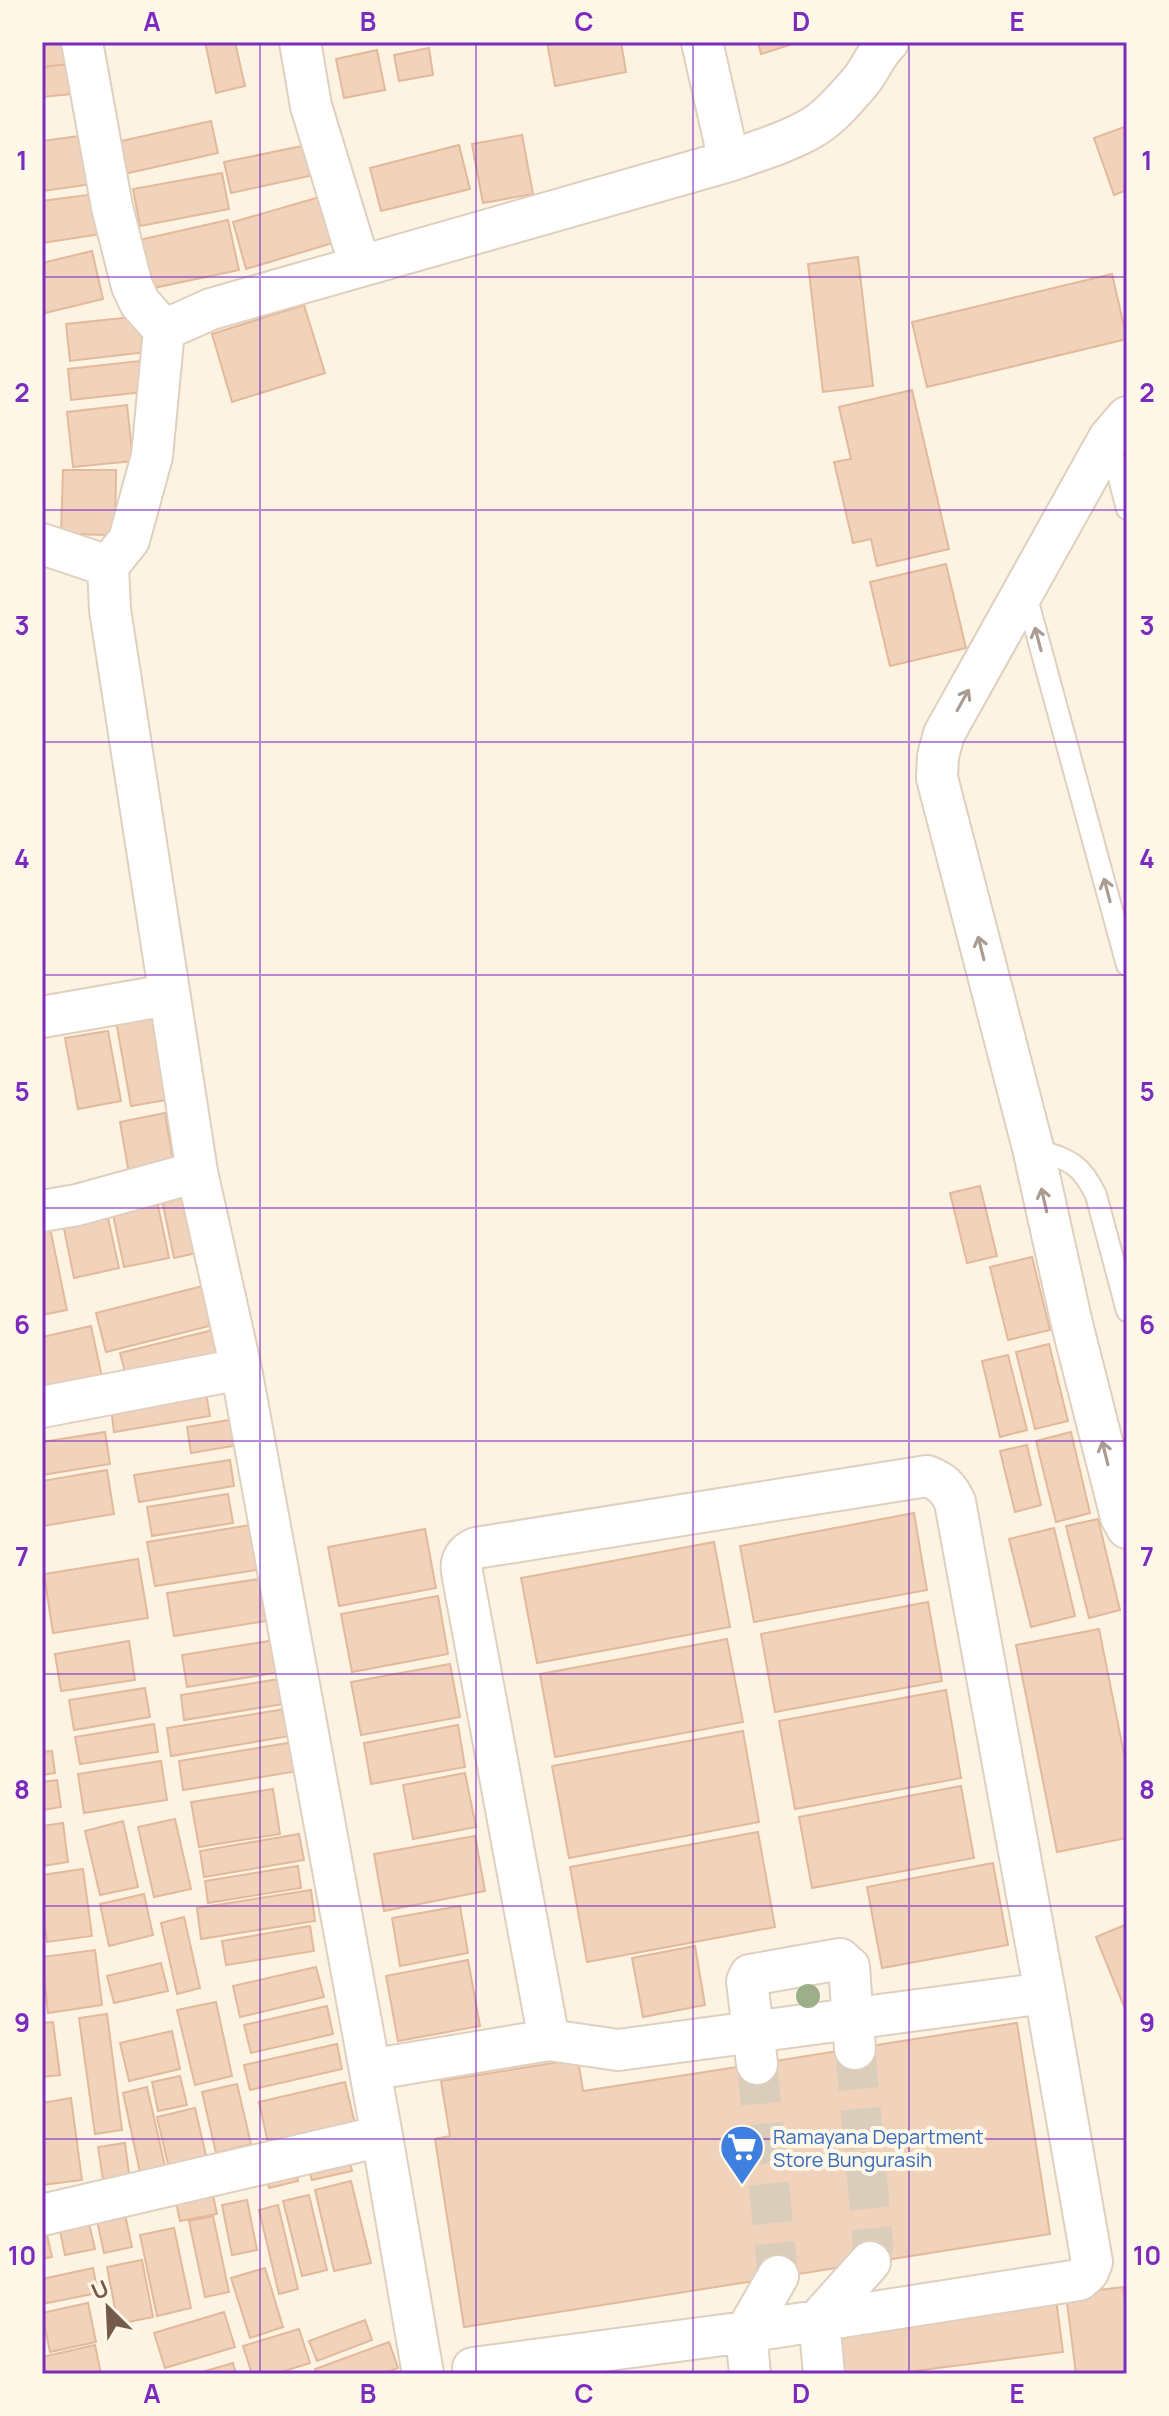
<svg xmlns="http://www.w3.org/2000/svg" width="1169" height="2416" viewBox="0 0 1169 2416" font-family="Manrope,sans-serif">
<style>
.building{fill:#f1d2ba;stroke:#e3b99b;stroke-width:2}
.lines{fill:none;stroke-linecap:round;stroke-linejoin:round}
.street-tunnel{stroke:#dacdbc;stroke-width:40;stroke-dasharray:40 20;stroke-linecap:butt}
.lane-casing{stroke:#e0cfbe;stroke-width:24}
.street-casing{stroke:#e0cfbe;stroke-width:44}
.lane{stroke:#fff;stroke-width:20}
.street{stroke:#fff;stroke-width:40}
.tree{fill:#9daf8a}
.oneway{stroke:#ab9c92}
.grid{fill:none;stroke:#7b2cbf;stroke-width:2;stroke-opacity:0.55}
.labels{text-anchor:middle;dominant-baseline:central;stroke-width:8;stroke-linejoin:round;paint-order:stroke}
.shop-label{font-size:20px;fill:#366cbe;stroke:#fff7e8;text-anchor:start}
.neatline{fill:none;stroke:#7b2cbf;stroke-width:3}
.grid-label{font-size:26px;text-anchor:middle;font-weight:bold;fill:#7b2cbf}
</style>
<rect width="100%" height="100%" fill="#fcf3e2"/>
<!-- building -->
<path class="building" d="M42,42H76L79,63L42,67Z
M205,42H235L245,86L216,93Z
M547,42H621L626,72L555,86Z
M758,42H796V43L761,54Z
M429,48L433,75L399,81L394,55Z
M377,50L385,90L344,98L336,59Z
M79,63L82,93L42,97V67Z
M211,121L218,153L124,174L117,142Z
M1127,126V190L1114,195L1094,138Z
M94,134L100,183L42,191V141Z
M522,135L533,194L483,203L472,144Z
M312,144L323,173L231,193L224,162Z
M459,145L470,189L381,211L370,168Z
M222,173L229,209L140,226L133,189Z
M95,194L101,234L42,243V201Z
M323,196L336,242L246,269L233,222Z
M228,220L239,270L149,289L139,240Z
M92,251L103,299L45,313L42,299V263Z
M858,257L873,386L823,392L808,264Z
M1112,274L1127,339L927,387L912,322Z
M304,305L325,373L232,402L212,334Z
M142,316L146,352L70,361L66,324Z
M140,361L143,392L71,400L68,369Z
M912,390L949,549L877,566L871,539L853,543L834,462L851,459L839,407Z
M127,405L133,461L73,467L67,412Z
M63,470H116L115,535L61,534Z
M946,564L966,648L890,666L870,582Z
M156,1013L172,1099L131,1106L116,1021Z
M108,1031L121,1101L78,1109L65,1038Z
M165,1113L174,1166L129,1174L120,1122Z
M980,1186L997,1256L967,1263L950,1193Z
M197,1187L210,1250L174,1258L161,1195Z
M156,1196L169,1258L124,1267L111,1205Z
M106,1209L119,1268L74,1278L62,1219Z
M50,1228L67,1310L42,1315V1230Z
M1032,1257L1050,1330L1008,1340L990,1267Z
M203,1286L213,1325L106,1352L96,1313Z
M91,1326L102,1377L42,1390V1337Z
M225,1327L233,1361L129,1387L120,1353Z
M1049,1344L1068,1421L1035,1429L1016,1352Z
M1008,1355L1027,1430L1000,1437L982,1361Z
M206,1393L210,1416L114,1432L111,1408Z
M241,1418L245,1444L191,1453L187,1427Z
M105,1432L110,1464L42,1475V1442Z
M1071,1432L1090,1513L1056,1522L1036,1441Z
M1027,1445L1041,1505L1015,1512L1000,1451Z
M230,1460L234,1486L139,1502L134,1475Z
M107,1470L114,1514L43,1526L42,1481Z
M228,1494L233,1523L152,1536L147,1507Z
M914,1513L927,1590L754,1622L740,1546Z
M1098,1519L1120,1610L1089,1618L1066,1526Z
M262,1523L269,1568L155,1586L147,1542Z
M1054,1528L1075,1616L1031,1627L1009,1539Z
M425,1529L436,1588L339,1606L328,1547Z
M714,1542L730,1627L537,1663L521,1578Z
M138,1559L148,1618L53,1633L44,1574Z
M278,1576L284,1618L174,1636L167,1593Z
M438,1596L448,1654L352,1672L341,1614Z
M928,1602L942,1681L775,1712L761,1634Z
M1099,1629L1127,1769V1838L1057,1852L1016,1645Z
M727,1639L743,1722L555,1757L540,1674Z
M275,1640L281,1672L187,1687L182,1655Z
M129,1641L135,1680L61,1691L55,1654Z
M450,1664L460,1717L361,1735L351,1682Z
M279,1679L283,1704L184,1720L181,1695Z
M145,1688L150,1717L74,1730L69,1700Z
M946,1690L961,1778L795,1809L779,1721Z
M292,1708L296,1735L171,1756L167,1728Z
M154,1724L158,1752L80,1764L75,1737Z
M458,1725L465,1767L371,1784L364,1743Z
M743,1731L759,1822L569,1858L552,1766Z
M294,1742L298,1771L183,1790L179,1761Z
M52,1751L55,1773L42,1775V1752Z
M161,1761L167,1800L84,1813L78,1774Z
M465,1773L476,1827L413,1839L403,1785Z
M57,1780L61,1807L42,1810V1782Z
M961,1786L974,1858L812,1888L799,1817Z
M273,1789L280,1834L199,1847L191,1802Z
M175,1819L191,1889L154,1897L138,1827Z
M123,1821L138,1887L100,1895L85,1831Z
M63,1823L68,1862L42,1866V1826Z
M758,1832L775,1927L587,1962L570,1867Z
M299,1834L304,1860L204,1877L200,1851Z
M475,1836L485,1891L384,1911L374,1854Z
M993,1863L1008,1945L882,1968L867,1887Z
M298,1866L301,1888L208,1903L205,1881Z
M83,1869L92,1936L47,1942L42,1907V1875Z
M311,1890L315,1921L201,1939L197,1908Z
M144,1894L153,1935L109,1946L100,1904Z
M460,1906L468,1953L400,1966L392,1918Z
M184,1917L200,1988L177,1994L161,1923Z
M1127,1924V2014L1096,1937Z
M310,1926L314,1951L226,1965L222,1941Z
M695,1946L705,2005L643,2017L632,1958Z
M95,1950L102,2005L48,2013L42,1957Z
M468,1960L480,2026L398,2041L386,1976Z
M161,1963L168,1991L114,2003L107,1976Z
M316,1967L324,1997L240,2017L233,1986Z
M216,2002L232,2076L195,2085L177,2010Z
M327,2006L333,2034L251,2053L244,2025Z
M107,2014L122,2130L95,2134L79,2018Z
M53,2022L60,2075L42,2077V2023Z
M1017,2023L1050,2234L464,2327L435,2139L450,2136L441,2081L578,2059L583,2091Z
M172,2031L180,2069L129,2081L120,2043Z
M337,2044L342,2069L250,2090L244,2065Z
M180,2076L187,2105L158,2111L152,2082Z
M345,2082L356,2128L269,2148L259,2102Z
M237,2084L251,2144L216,2153L202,2092Z
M147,2087L165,2166L140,2172L123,2093Z
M71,2098L82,2180L42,2185V2103Z
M195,2108L207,2160L169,2168L157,2117Z
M125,2143L130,2182L104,2186L98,2147Z
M347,2149L352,2171L312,2180L306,2158Z
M294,2164L298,2181L269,2188L265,2172Z
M351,2181L371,2263L334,2271L315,2190Z
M211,2186L217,2214L180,2221L174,2193Z
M309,2195L327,2270L302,2276L283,2201Z
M247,2200L257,2250L232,2255L222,2205Z
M278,2205L298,2289L279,2294L259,2210Z
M124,2210L132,2247L104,2253L96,2216Z
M87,2215L95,2249L65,2255L58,2221Z
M213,2216L229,2292L205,2297L189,2221Z
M45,2226L52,2257L42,2259V2227Z
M174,2228L191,2308L157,2316L140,2235Z
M142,2260L153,2317L118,2324L107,2267Z
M93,2268L98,2293L42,2304V2279Z
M265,2268L283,2327L250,2338L231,2278Z
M1123,2287L1127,2319V2374H1076L1066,2294Z
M1056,2299L1063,2352L891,2374H845L839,2327Z
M88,2303L96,2342L50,2352L42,2313Z
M224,2312L235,2347L165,2368L154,2333Z
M365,2320L372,2340L317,2361L309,2341Z
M299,2329L310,2363L275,2374H252L243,2346Z
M389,2342L398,2368L383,2374H317L315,2369Z
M95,2345L101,2374H42V2357Z
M233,2363L236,2374H195Z"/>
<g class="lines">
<!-- street-tunnel -->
<path class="street-tunnel" d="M855,2049L873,2244L870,2262
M757,2064L778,2276"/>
<!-- lane casing -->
<g class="lane-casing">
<path id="lane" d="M1109,440L1127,509
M1025,591L1127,965
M1033,1148C1067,1160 1079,1160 1096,1195L1127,1311"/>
</g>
<!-- street casing -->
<g class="street-casing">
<path id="street" d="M82,42L112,207L132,286L140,303L164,330
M300,42L311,106L360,266
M702,42L729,161
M1127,417L1109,438L944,734L938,756L937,778L1033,1148L1072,1324L1121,1517L1127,1528
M42,544L108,566
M42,1017L168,995
M42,1211L77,1205L197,1172
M42,1407L241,1369
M927,1476C941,1481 949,1488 955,1502L1045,1993L618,2050L549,2040L462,1572C460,1560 465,1553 476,1548Z
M757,2064L747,1981L750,1975L840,1959L849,1967L855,2049
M387,2067L549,2040
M42,2215L382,2136
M473,2368L746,2332L1079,2280L1088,2272L1092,2262L1045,1993
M423,2374L382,2136L241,1369L197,1172L110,610L108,566L129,540L152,456L164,330L211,309L729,161C757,151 789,142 815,126C832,115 847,97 860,82C871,69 875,54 888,42
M750,2374L746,2332L778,2276
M824,2374L819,2319L870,2262"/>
</g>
<!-- lane -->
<use href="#lane" class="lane"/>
<!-- street -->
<use href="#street" class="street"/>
</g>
<!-- trees -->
<circle class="tree" cx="808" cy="1996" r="12"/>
<!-- one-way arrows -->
<defs><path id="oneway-shaft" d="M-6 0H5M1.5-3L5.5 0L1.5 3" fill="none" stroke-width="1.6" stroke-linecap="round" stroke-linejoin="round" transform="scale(2)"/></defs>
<g class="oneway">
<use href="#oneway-shaft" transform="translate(1038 639) rotate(-105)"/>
<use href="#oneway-shaft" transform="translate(963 700) rotate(-61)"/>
<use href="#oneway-shaft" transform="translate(1107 890) rotate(-105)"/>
<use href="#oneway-shaft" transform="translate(981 948) rotate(-104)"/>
<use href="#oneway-shaft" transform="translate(1044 1200) rotate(-103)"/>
<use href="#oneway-shaft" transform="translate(1105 1453) rotate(-104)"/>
</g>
<!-- grid -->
<path class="grid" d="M260,42V2374M476,42V2374M693,42V2374M909,42V2374M42,277H1127M42,510H1127M42,742H1127M42,975H1127M42,1208H1127M42,1441H1127M42,1674H1127M42,1906H1127M42,2139H1127"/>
<!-- icons -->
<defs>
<g id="supermarket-pin" transform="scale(2.3)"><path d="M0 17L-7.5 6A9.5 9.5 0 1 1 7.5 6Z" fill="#3f7fe0" stroke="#fff7e8"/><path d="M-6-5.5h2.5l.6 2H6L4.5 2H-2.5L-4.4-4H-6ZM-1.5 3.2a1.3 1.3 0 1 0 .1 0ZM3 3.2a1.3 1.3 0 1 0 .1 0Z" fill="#fff"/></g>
</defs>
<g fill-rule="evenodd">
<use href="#supermarket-pin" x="742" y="2147"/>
</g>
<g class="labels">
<!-- shop labels -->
<g class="shop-label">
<text x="773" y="2136">Ramayana Department<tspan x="773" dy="23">Store Bungurasih</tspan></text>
</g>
</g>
<!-- border -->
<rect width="1169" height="2416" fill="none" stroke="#fff7e8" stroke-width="88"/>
<!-- north arrow -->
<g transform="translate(108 2308) rotate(336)" stroke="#fff7e8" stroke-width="6" paint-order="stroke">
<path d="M0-6L14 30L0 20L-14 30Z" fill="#735a49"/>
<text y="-12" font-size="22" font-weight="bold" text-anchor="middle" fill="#735a49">U</text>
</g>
<rect x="44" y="44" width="1081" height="2328" class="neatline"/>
<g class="grid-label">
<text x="152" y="31">A</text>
<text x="368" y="31">B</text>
<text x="584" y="31">C</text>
<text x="801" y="31">D</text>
<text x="1017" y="31">E</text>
<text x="22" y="170">1</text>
<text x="1147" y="170">1</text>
<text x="22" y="402">2</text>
<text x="1147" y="402">2</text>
<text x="22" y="635">3</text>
<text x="1147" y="635">3</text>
<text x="22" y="868">4</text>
<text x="1147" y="868">4</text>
<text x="22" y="1101">5</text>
<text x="1147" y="1101">5</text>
<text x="22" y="1334">6</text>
<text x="1147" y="1334">6</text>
<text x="22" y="1566">7</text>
<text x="1147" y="1566">7</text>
<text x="22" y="1799">8</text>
<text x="1147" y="1799">8</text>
<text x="22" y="2032">9</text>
<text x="1147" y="2032">9</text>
<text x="22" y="2265">10</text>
<text x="1147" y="2265">10</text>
<text x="152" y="2403">A</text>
<text x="368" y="2403">B</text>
<text x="584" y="2403">C</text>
<text x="801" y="2403">D</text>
<text x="1017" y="2403">E</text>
</g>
</svg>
